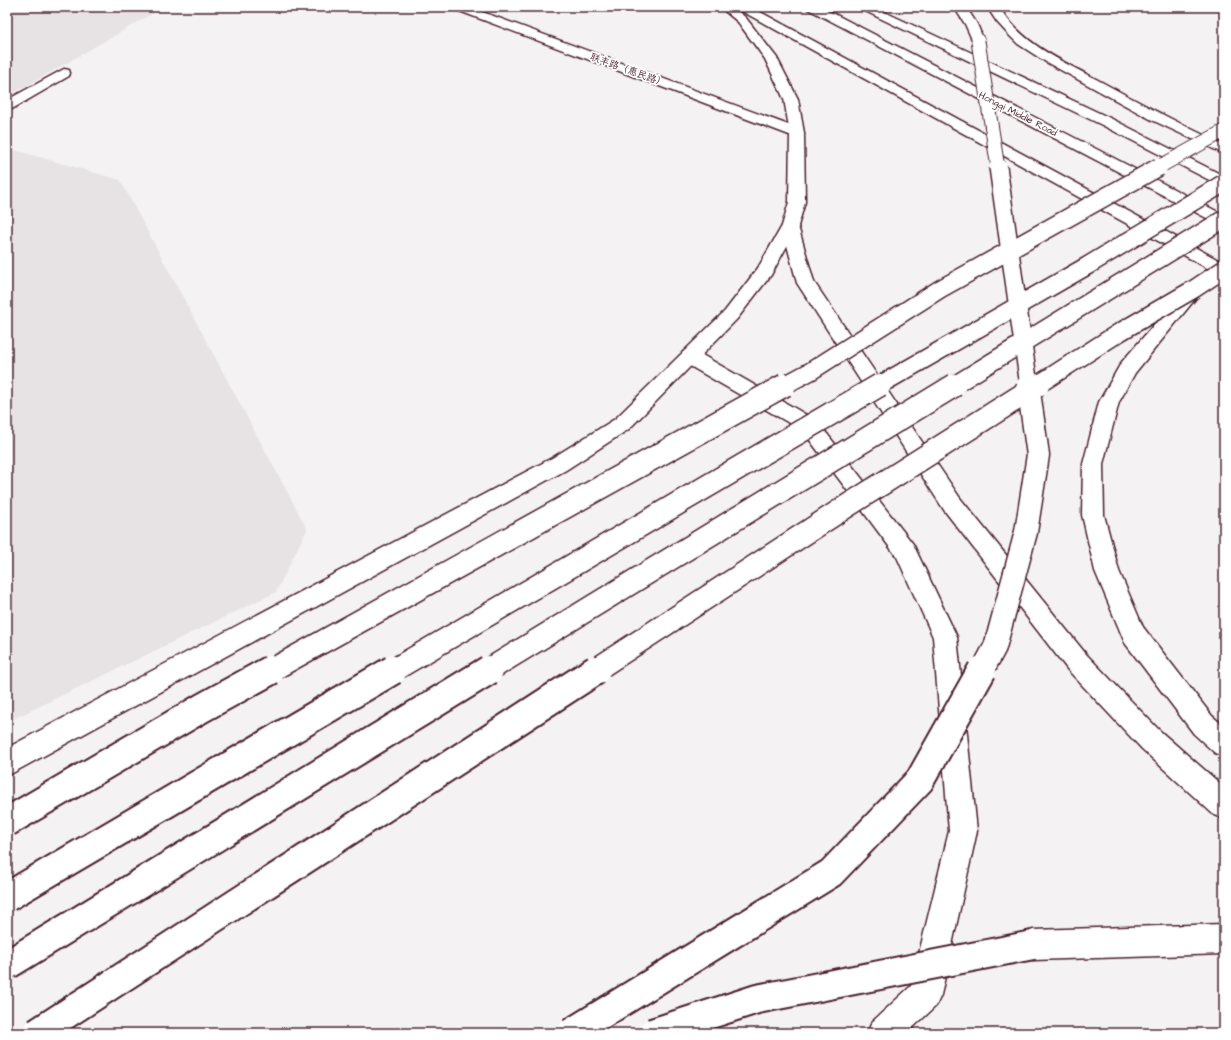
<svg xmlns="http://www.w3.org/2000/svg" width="1231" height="1040" viewBox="0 0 1231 1040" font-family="'Architects Daughter','LXGW WenKai TC',sans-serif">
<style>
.built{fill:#e7e2e3}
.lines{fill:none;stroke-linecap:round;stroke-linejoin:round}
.minor-casing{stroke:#4a1f2b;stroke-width:3}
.tertiary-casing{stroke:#4a1f2b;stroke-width:3}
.primary-casing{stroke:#4a1f2b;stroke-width:3}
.trunk-casing{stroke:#4a1f2b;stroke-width:3}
.minor{fill:#fff;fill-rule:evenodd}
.tertiary{fill:#fff;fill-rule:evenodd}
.primary{fill:#fff;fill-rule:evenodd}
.trunk{fill:#fff;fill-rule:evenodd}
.primary-bridge-far3-casing{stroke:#4a1f2b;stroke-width:15;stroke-linecap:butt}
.primary-bridge-far2-casing{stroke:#4a1f2b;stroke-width:20;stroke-linecap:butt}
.primary-bridge-far1-casing{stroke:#4a1f2b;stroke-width:25;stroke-linecap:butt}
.primary-bridge-casing{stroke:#4a1f2b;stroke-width:32;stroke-linecap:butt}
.trunk-bridge-far3-casing{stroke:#4a1f2b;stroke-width:15;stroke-linecap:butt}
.trunk-bridge-far2-casing{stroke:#4a1f2b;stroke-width:20;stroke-linecap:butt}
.trunk-bridge-far1-casing{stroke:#4a1f2b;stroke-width:25;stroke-linecap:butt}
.trunk-bridge-casing{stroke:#4a1f2b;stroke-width:32;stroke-linecap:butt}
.primary-bridge-far3{stroke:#fff;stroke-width:13}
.primary-bridge-far2{stroke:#fff;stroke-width:17}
.primary-bridge-far1{stroke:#fff;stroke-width:22}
.primary-bridge{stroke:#fff;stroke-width:28}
.trunk-bridge-far3{stroke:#fff;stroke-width:13}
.trunk-bridge-far2{stroke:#fff;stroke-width:17}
.trunk-bridge-far1{stroke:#fff;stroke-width:22}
.trunk-bridge{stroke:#fff;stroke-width:28}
.labels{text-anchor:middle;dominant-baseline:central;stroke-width:3.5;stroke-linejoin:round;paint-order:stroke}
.far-street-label{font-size:10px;fill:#4a1f2b;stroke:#fff}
</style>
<rect width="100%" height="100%" fill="#f4f2f2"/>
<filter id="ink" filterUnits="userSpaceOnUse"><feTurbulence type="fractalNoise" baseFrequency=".025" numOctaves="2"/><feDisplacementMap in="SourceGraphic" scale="8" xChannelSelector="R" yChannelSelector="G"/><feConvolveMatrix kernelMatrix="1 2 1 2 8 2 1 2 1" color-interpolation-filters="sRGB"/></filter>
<g filter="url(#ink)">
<!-- built -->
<path class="built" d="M7,7H164L7,97Z
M7,148L120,180L307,529L276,592L7,722Z"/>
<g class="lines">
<!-- minor casing -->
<g class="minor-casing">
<path id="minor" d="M452,7H469L802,130L804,133L802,136L797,137L792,136L454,9Z"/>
</g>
<!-- tertiary casing -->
<g class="tertiary-casing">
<path id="tertiary" d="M64,69L69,70L70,73L69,76L12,109L7,110V100Z
M790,221L796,223L798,226L814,282L960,498L1086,654L1160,731L1224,787V819L1214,815L1142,749L1068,670L944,510L797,283L782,226L784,223Z
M690,350L697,352L817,421L913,544L957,637L977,831L941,995L936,1006L907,1033H867L872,1022L911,986L949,831L933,637L897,557L803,431L683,362L681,357L683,352Z"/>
</g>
<!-- primary casing -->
<g class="primary-casing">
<path id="primary" d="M720,7H733L746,18L777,58L798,99L804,133L805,202L798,226L771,275L737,319L629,429L566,470L7,776V748L552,458L615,419L725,311L758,268L782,226L789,202L790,133L784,99L765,59L738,22Z"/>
</g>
<!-- trunk casing -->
<g class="trunk-casing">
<path id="trunk" d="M736,7H751L1224,263V275L1218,274L738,9Z
M806,7H821L1224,215V226L1218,224L808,9Z
M859,7H874L1112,119L1224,176V187L1219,185L1102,125L861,9Z
M954,7H966L977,24L984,41L982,44H974L965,24Z
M987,7H999C1021,43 1060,60 1096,79C1138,102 1180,124 1224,145V154L1152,120L1046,62L1018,44L1007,33L997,22Z
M1194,283L1200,285L1203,289L1200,293L1135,373L1119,402L1103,464L1104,515L1119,571L1143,627L1212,716L1224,726V757L1215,753L1194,734L1125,643L1095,571L1082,515L1083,464L1099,402L1121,363L1188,285Z
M1224,924V954L1033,960L1022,956L1018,945L1022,934L1033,930Z"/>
</g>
<!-- minor -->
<use href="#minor" class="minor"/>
<!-- tertiary -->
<use href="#tertiary" class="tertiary"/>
<!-- primary -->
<use href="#primary" class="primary"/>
<!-- trunk -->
<use href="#trunk" class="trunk"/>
<!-- primary-bridge-far3 casing -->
<g class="primary-bridge-far3-casing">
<path id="primary-bridge-far3" d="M1157,168L1224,131"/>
</g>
<!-- primary-bridge-far2 casing -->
<g class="primary-bridge-far2-casing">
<path id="primary-bridge-far2" d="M783,386L811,371L940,289L1159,167
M1036,386L1120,332L1194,289L1224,269"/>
</g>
<!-- primary-bridge-far1 casing -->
<g class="primary-bridge-far1-casing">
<path id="primary-bridge-far1" d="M270,671L785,385
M594,671L847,506L1038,385"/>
</g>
<!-- primary-bridge casing -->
<g class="primary-bridge-casing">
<path id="primary-bridge" d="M7,822L202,708L271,670
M37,1033L596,670"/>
</g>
<!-- trunk-bridge-far3 casing -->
<g class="trunk-bridge-far3-casing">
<path id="trunk-bridge-far3" d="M978,41L998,168"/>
</g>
<!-- trunk-bridge-far2 casing -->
<g class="trunk-bridge-far2-casing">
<path id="trunk-bridge-far2" d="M998,167L1029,386
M878,386L1087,266L1224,183
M953,386L1224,219"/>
</g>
<!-- trunk-bridge-far1 casing -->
<g class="trunk-bridge-far1-casing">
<path id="trunk-bridge-far1" d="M392,671L880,385
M487,671L955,385
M982,671L995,647L1026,532L1038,455L1028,385"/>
</g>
<!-- trunk-bridge casing -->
<g class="trunk-bridge-casing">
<path id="trunk-bridge" d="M7,897L393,670
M7,965L489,670
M571,1033L831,873L920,780L982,670
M652,1033L757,999L1033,945"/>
</g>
<!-- primary-bridge-far3 -->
<use href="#primary-bridge-far3" class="primary-bridge-far3"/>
<!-- primary-bridge-far2 -->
<use href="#primary-bridge-far2" class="primary-bridge-far2"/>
<!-- primary-bridge-far1 -->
<use href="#primary-bridge-far1" class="primary-bridge-far1"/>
<!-- primary-bridge -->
<use href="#primary-bridge" class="primary-bridge"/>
<!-- trunk-bridge-far3 -->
<use href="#trunk-bridge-far3" class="trunk-bridge-far3"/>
<!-- trunk-bridge-far2 -->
<use href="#trunk-bridge-far2" class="trunk-bridge-far2"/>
<!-- trunk-bridge-far1 -->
<use href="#trunk-bridge-far1" class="trunk-bridge-far1"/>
<!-- trunk-bridge -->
<use href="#trunk-bridge" class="trunk-bridge"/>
</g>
</g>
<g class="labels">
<!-- far-street labels -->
<g class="far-street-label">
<text transform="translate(628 70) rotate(20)">联丰路（惠民路）</text>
<text transform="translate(1018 114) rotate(27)">Hongqi Middle Road</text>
</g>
</g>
<!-- margin -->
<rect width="1231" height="1040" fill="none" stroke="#fff" stroke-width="24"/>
<rect x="12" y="12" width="1207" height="1016" fill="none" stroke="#4a1f2b" stroke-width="1.5" filter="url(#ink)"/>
</svg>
